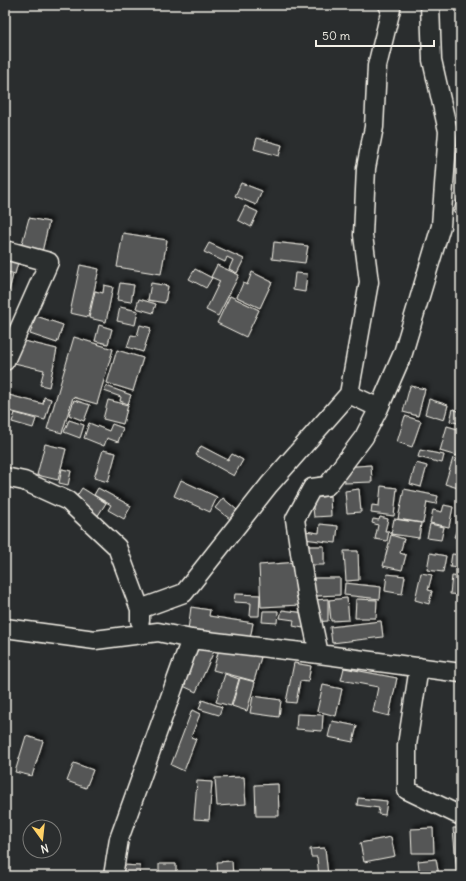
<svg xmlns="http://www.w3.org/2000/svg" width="466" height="881" viewBox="0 0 466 881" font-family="Delius,sans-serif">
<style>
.building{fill:#555756;stroke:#f4f1e8;filter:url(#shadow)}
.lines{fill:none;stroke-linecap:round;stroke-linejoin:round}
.minor-casing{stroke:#f4f1e8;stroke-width:21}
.minor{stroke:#2a2d2e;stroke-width:18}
</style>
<defs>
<filter id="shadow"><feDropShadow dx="3.5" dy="-3.5" stdDeviation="2" flood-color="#0009"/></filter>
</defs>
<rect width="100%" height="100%" fill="#2a2d2e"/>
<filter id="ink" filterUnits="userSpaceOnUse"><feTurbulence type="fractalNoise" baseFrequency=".025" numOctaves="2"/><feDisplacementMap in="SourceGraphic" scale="8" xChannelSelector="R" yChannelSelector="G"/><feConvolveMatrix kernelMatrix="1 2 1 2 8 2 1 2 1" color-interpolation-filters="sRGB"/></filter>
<g filter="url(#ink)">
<!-- building -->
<path class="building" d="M257,138L282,145L279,156L254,149Z
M241,183L262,191L256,205L235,196Z
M461,189V214L453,212Z
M245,206L258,212L251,227L238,220Z
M29,218L49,222L42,252L21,247Z
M123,233L167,240L161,274L117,267Z
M274,242L308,246L305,263L272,259Z
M209,243L244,259L237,273L229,269L233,260L227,257L225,262L204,252Z
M5,258L18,262L15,274L5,271Z
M80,265L99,269L88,317L70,313Z
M217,265L239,275L218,316L206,310L220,281L211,277Z
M195,269L212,278L206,288L189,279Z
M252,272L272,282L260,308L237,297L243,283L247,285Z
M5,273L13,275L9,291H5Z
M295,273L307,274L305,292L293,290Z
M120,283L134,285L131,302L117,300Z
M151,283L168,286L165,303L148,300Z
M104,285L113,287L106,322L89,318L95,291L103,293Z
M230,296L259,310L246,337L217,323Z
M139,299L156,304L153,313L136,308Z
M120,307L138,311L135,325L117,321Z
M36,316L63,325L57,343L30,334Z
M99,325L112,329L108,344L95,341Z
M140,325L151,328L143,352L127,347L131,335L137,336Z
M74,337L113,349L97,404L73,397L62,433L47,429Z
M16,339L57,349L49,387L40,385L44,370L10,362Z
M117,350L143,358L133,391L107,383Z
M106,386L131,395L128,404L120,401L121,397L104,391Z
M410,386L425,389L418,416L403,412Z
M5,394L43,404L44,397L51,399L45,420L5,410Z
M429,399L448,405L444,420L425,414Z
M74,400L90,405L84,421L69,415Z
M108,400L128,405L123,424L103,419Z
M453,409L461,412V424L450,421Z
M5,413L9,414L5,427Z
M15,413L36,419L33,428L12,422Z
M405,416L421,421L412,447L397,442Z
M69,420L84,425L80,438L64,432Z
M89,423L109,431L112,424L123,428L118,442L107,438L104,446L84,438Z
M447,426L461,430V441L457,456L440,451Z
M45,444L66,449L58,480L37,475Z
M201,446L228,460L232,454L243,460L234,476L196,455Z
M103,450L116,453L108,482L94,478Z
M420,450L444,455L442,463L418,457Z
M453,458L461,461V489L445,484Z
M416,463L427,466L421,487L410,484Z
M371,465L372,482L345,483L344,467Z
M62,469L71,471L68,485L59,483Z
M181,480L217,497L210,512L174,496Z
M381,486L397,488L394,516L371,513L372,505L379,506Z
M82,488L106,503L97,517L73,502Z
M98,488L131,506L124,519L108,510L111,505L94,495Z
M359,489L361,512L347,513L345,491Z
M404,489L438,496L436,504L427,502L423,523L398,519Z
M330,496L331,516L314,517L312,498Z
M223,498L237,510L230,519L215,508Z
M444,505L453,507L449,527L430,523L433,510L442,512Z
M380,517L388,519L385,531H389L387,541L375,539L378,525L372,523L373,519L379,520Z
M394,519L421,523L419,538L391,534Z
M320,524L338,526L336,543L304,539L305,531L319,533Z
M430,524L444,527L441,540L427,538Z
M458,526L461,527V539L454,537Z
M391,535L404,539L400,553L406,555L402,570L383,566Z
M306,546H324V565H305Z
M344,551H358L359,580L346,581Z
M430,553L446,556L443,572L427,570Z
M452,554L461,555V568L450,567Z
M299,562L301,605L261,607L259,565Z
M421,573L432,575L428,590L432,591L429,604L415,600Z
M387,574L405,576L402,594L385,591Z
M452,576L461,577L460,595L450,594Z
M314,578H340V595L315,596Z
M345,583L381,587L380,599L344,595Z
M235,594L260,595L259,616H250L251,603L234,602Z
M347,598L349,620L331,621L329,600Z
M328,599V621L314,622V600Z
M356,599L377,600L376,618H355Z
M191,607L210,610L209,616L253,623L250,639L188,630Z
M282,610L305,613L303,628L293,626L294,620L280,618Z
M263,611H278L277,623L262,622Z
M381,621L383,637L332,643L330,627Z
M200,645L214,651L196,692L181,685Z
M220,646L261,657L254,681L213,670Z
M294,663L311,666L308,682L300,681L296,703L286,702Z
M344,668L397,678L389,716L373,712L378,687L341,680Z
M225,674L239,679L231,706L216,702Z
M240,678L255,682L247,711L232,706Z
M323,685L342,689L336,716L317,711Z
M253,696L281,700L279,717L250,713Z
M202,700L222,707L219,715L199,709Z
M192,710L200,714L191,737L196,739L184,771L171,765Z
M297,714L323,715L322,731L296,729Z
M332,721L357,726L353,742L328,737Z
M26,736L43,741L32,776L15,772Z
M74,763L93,770L86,788L67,781Z
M244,777L246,804L217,806L215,778Z
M197,781L212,782L209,820L194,819Z
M278,784L279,816H256L255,785Z
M358,798L387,801L385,815L378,814L379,808L357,805Z
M433,828L434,853H412L411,829Z
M453,828H461V876H457Z
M391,837L395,856L364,862L360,843Z
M325,848L328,875L319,876L317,857H311L310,849Z
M436,859L439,876H420L418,861Z
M232,861L233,876H218L217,862Z
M159,864H176V876H159Z
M122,865L140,866L139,876H122Z"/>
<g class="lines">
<!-- minor casing -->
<g class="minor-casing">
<path id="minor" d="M5,250L49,262L5,361
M379,408L403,353L441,226L448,131L432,60L430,5
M5,477L24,481L68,501L117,547L140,609V621
M140,609L184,593L269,485L349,394L369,282L363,235L366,168L374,127L377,66L391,9L388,5
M5,628L95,640L158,632L191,639L319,654L461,673
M319,654L306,593L295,519L312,488L327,486L364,437L379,408L349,394
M419,667L407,745V790L461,816
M113,876L119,839L191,639"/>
</g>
<!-- minor -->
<use href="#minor" class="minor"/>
</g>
</g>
<!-- margin -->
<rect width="466" height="881" fill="none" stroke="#2a2d2e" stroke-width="20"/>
<rect x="10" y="10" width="446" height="861" fill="none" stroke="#f4f1e8" stroke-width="1.5" filter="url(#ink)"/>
<!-- north arrow -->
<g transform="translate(42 839) rotate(165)"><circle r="19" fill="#2a2d2e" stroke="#7b7b78"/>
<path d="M0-3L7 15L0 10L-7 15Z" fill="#ffd166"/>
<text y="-6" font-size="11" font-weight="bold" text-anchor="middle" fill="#f4f1e8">N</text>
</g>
<!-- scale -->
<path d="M316 40v6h118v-6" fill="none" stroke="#f4f1e8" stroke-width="2"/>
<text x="322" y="40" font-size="12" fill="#f4f1e8" stroke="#2a2d2e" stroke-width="3" paint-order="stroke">50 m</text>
</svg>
